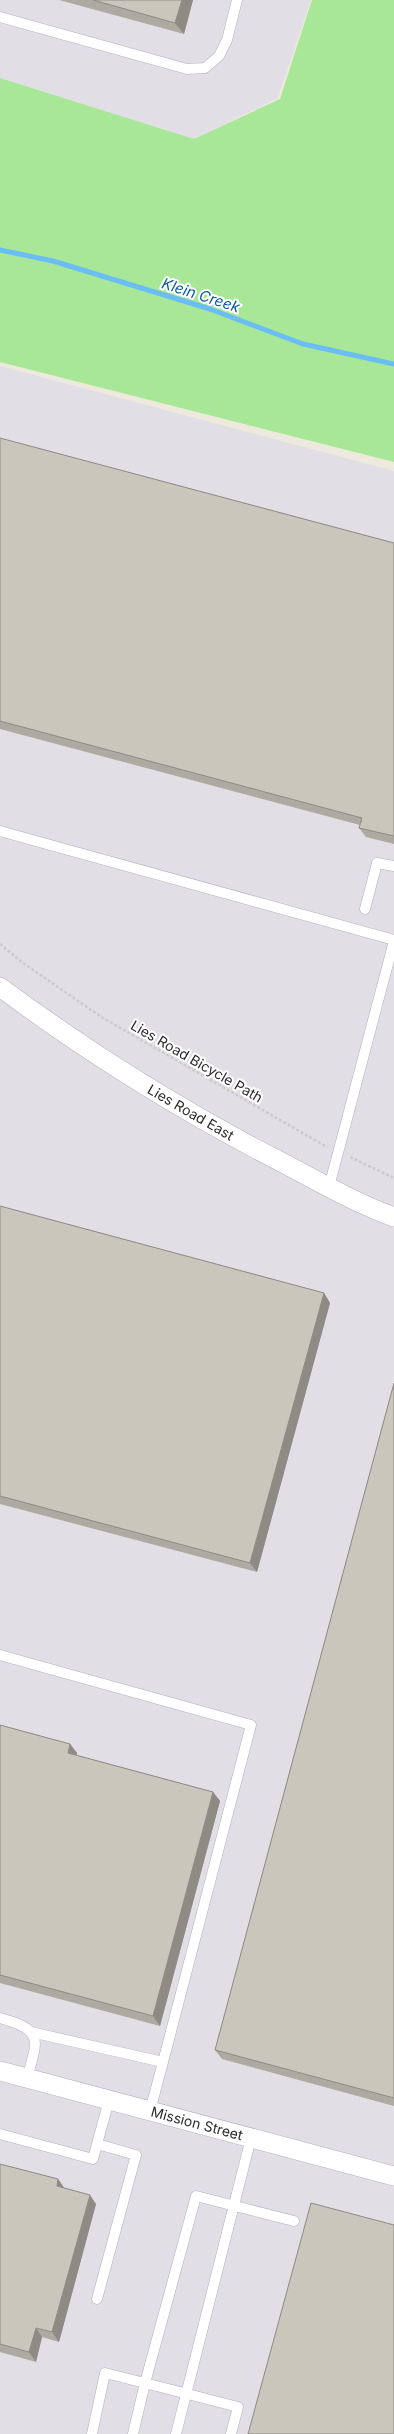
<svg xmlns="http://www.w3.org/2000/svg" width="394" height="2434" viewBox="0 0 394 2434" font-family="Inter,sans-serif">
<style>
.industrial{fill:#e1dee6}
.green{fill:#a7e797}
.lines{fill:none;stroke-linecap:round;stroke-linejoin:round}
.stream{stroke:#6bbdf5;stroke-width:5}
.lane-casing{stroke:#b1b1c0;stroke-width:11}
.street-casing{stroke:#b1b1c0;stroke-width:20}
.path{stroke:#ccc;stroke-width:2.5;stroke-dasharray:3 2;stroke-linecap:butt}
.lane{stroke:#fff;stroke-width:10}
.street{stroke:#fff;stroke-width:19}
.wall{fill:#adaaa2}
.shaded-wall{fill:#8d8b84}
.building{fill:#c9c6bc;stroke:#8d8b84}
.labels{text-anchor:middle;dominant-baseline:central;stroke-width:4;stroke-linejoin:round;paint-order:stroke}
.street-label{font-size:14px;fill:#2b2b2b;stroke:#fff}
.water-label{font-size:15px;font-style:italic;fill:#0658a5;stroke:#fff}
</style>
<rect width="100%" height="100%" fill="#eee9dd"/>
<!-- industrial -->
<path class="industrial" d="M0,0H311L278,98L194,139L0,78Z
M0,366L394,471V2434H0Z"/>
<!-- green -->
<path class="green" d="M312,0H394V462L0,362V78L194,139L280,99Z"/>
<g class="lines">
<!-- stream -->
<path class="stream" d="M0,250L53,261L210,309L303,344L394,364"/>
<!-- lane casing -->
<g class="lane-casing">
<path id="lane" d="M0,17L187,69L205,68L219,56L227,40L237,0
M0,831L394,940
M365,909L377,863L394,866
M329,1187L394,941
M0,1655L251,1725L163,2062
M0,2018C44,2030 38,2039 27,2078
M31,2032L163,2062L150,2111
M0,2134L93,2159L109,2100
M97,2144L136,2155L97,2299
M92,2434L105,2373L145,2383L133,2434
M176,2434L251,2138
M231,2434L238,2407L145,2383L196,2196L294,2221"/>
</g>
<!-- street casing -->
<g class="street-casing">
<path id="street" d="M0,987C90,1054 185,1113 285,1164C321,1183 356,1203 394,1217
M0,2071L394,2176"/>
</g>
<!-- path -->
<path class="path" d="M0,944L23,963L103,1018L327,1147
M350,1157L394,1178"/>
<!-- lane -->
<use href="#lane" class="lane"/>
<!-- street -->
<use href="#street" class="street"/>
</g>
<!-- wall -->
<path class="wall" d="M59,0H193L184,34Z
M0,438L394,543V844L366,837L359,828L360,825L0,729Z
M0,1206L324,1293L330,1303L257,1572L0,1504Z
M394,1383V2106L222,2059L215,2050Z
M0,1725L70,1744L77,1753L76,1755L213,1792L220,1801L160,2026L0,1983Z
M0,2164L58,2179L64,2188L96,2204L59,2342L42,2337L36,2362L0,2352Z"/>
<!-- shaded-wall -->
<path class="shaded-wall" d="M182,0H193L184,34L175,23Z
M324,1293L330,1303L257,1572L250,1563Z
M70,1744L77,1753L75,1762L68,1753Z
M213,1792L220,1801L160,2026L153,2016Z
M58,2179L65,2189L57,2186Z
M90,2195L96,2204L59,2342L52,2332Z
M36,2328L42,2337L36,2362L29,2352Z"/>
<!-- building -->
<path class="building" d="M93,0H182L175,23Z
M0,438L394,543V836L359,828L362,818L0,721Z
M0,1206L324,1293L250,1563L0,1496Z
M394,1383V2098L215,2050Z
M0,1725L70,1744L68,1753L213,1792L153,2016L0,1975Z
M0,2164L58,2179L57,2186L90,2195L52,2332L36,2328L29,2352L0,2344Z
M311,2203L394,2225V2434H248Z"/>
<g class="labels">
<!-- street labels -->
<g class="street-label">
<text transform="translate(197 1061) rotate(30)">Lies Road Bicycle Path</text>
<text transform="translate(191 1112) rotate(30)">Lies Road East</text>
<text transform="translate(197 2123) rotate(15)">Mission Street</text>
</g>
<!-- water labels -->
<g class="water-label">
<text transform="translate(201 295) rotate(18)">Klein Creek</text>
</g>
</g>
</svg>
